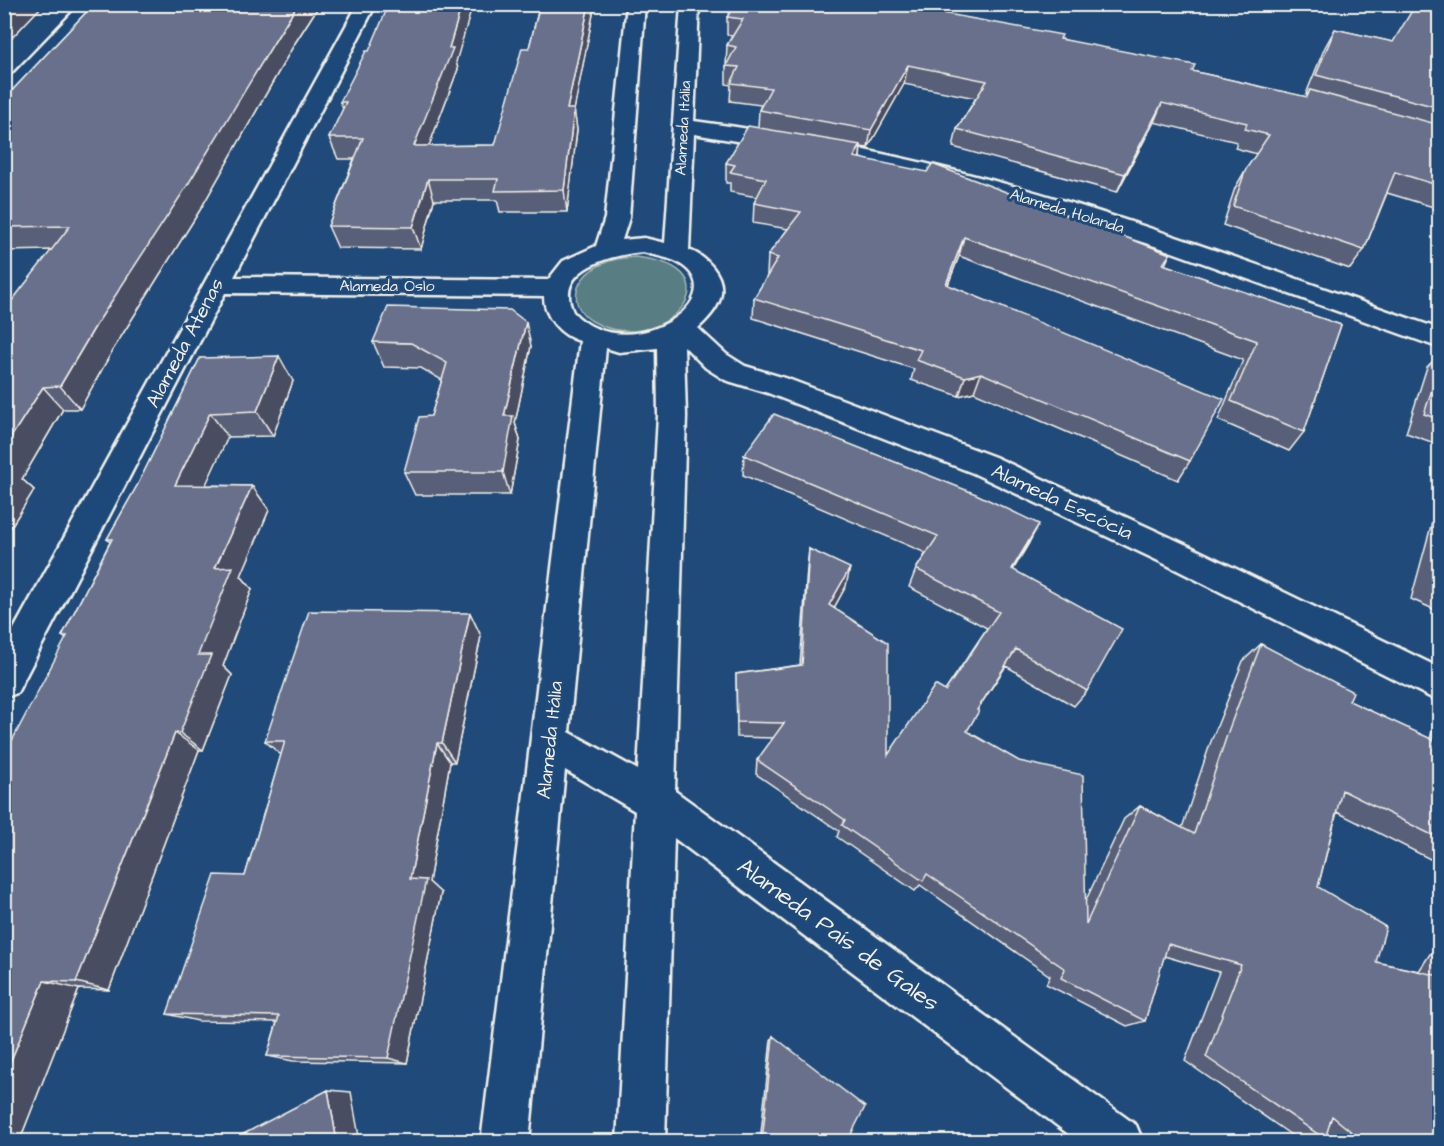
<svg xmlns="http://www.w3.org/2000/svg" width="1444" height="1146" viewBox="0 0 1444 1146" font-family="'Architects Daughter',sans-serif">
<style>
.green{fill:#597e83;stroke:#a6b8b6;stroke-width:1.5}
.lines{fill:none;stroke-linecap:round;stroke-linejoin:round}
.minor-casing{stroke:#f4f1e8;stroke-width:5}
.minor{fill:#1f4a7a;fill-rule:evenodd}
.wall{fill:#595f78;stroke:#f4f1e8;stroke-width:1.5}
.shaded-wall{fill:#494e62;stroke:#f4f1e8;stroke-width:1.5}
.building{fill:#686f8c;stroke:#f4f1e8;stroke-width:1.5}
.labels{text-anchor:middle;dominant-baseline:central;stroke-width:6;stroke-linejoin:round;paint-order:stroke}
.far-street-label{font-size:16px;fill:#f4f1e8;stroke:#1f4a7a}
.street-label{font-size:20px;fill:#f4f1e8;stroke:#1f4a7a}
.near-street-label{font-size:24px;fill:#f4f1e8;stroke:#1f4a7a}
</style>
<rect width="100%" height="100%" fill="#1f4a7a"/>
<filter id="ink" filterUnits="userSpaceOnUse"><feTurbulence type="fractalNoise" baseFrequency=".0167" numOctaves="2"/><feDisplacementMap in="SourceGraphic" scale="12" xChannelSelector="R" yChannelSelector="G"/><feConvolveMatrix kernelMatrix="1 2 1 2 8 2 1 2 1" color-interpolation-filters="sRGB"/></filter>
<g filter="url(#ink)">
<!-- green -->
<path class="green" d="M635,257C747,268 661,361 592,321C566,305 575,277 600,265C611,259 623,258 635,257Z"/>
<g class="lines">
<!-- minor casing -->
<g class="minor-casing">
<path id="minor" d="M81,4H100L11,100L4,102V84Z
M358,4H376L234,277L548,280L563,261L596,246L605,218L627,4H645L629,218L622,240L644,238L665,243L681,4H699L694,121C821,138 948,165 1071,203C1195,241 1317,287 1440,329V348L1161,248L998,196L845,159L694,134L689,250C705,256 724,274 721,293C720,306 707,320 698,328L726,354L745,366L788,379L995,457L1191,547L1440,668V702L1167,565L973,473L768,393L725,380L706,368L684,346L686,416L675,791L1136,1125L1143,1142H1079L674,838L665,1142H617L635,811L565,770L529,1142H481L580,341C560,335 544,317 544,296L225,293L17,693L4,698V647ZM643,252C653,255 665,257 675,261C743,295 628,371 573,312C553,268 612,255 643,252ZM606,348L619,352L657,348L658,416L638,770L569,732Z"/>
</g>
<!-- minor -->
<use href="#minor" class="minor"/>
</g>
<!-- wall -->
<path class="wall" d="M94,4H320L295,43L200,210L114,348L80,409H63L22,479L34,490L4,538V311L52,250L4,251V99Z
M540,4H595L574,109L577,130L567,212H500L497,200H434L421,249L338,248L328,226L354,159H338L329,138L343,109L340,102L456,62L458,69L429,146L495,145L529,48Z
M1440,4V209L1387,193L1364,250L1350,269L1223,225L1235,188L1246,169L1257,154L1235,148L1237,142L1154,122L1117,192L953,147L957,129L976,98L904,84L868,148L861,147L860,158L1170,254L1165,265L1341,325L1304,432L1289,451L1218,420L1243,360L959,256L948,285L1190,461L1178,480L974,392L959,396L911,380L914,369L753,318L754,298L768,275H767L768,255L788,229L753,223L754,203L757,197L730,192V183H726V163L758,127L759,110L761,105L730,101L731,85L726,84V66L727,45L732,36L727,35V17L1061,39L1192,71L1306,97L1308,94H1306L1325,47L1335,29L1393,42Z
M373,342L531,346L515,423L520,440L510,495H415L404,472L431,416L442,380L421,368L384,367Z
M1440,354V445L1406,433L1427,367Z
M200,358L293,381L273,436L228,437L205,485L252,486L269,510L241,576L252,589L223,666L232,675L203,750H199L109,990L79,989L19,1142L66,639L62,636L110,542L107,539L138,484Z
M744,455L1029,543L1013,570L1087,691L1074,706L1006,666L977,710L967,731L1085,902L1124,819L1140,806L1182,828L1210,744L1243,661L1261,644L1349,701L1430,739L1433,728L1440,724V864L1337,812L1318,887L1376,962L1419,971L1430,954L1440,952V1142H1334L1327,1135L1325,1139H1297L1185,1061L1219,972L1164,956L1145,1021L1127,1026L1046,984L1050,976L920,885L915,891L837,837L839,831L756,774L757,760L774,738L737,737L736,674L800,665L807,568L809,549L846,586L834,608L888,755L945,691L987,628L909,587L916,569L926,553L743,475Z
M1440,510V612L1411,599L1434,515Z
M470,613L481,636L455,762H450L429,882L441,893L407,1063L293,1061L267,1056L277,1022L198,1021L167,1014L245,876L281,755L265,741Z
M773,1036L847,1142H760L771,1040Z"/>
<!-- shaded-wall -->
<path class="shaded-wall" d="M15,4H38L40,8L4,46V16Z
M298,4H320L295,43L200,210L114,348L80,409L60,386L96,325Z
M462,4H473L456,62L458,69L421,167L414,146L449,48Z
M589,4H595L570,131L567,109Z
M908,65L904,84L868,148L871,130Z
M1162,103L1154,122L1117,192L1125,174Z
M574,109L577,130L567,212L564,190Z
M861,145L859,165L854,157Z
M428,179L434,200L421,249L413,227Z
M964,237L959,256L940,304L946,284Z
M526,322L531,346L515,423L520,440L510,495L503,472L504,416Z
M279,356L293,381L273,436L257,411Z
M981,373L974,392L959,396L965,377Z
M43,387L63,409L22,479L34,490L4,538V448Z
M210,413L228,437L195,508L175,485Z
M252,486L269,510L241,576L252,589L223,666L232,675L203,750L180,733L198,655L215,568Z
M1039,524L1029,543L1002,587L1012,569Z
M850,568L846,586L826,622L829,605Z
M470,613L481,636L455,762L442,743Z
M175,733L199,750L109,990L76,982Z
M437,743L450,762L429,882L441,893L407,1063L388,1058L410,879Z
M44,981L79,989L19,1142H4V1077Z
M328,1090L351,1092L360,1142H337Z"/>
<!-- building -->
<path class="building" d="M4,4H15L4,16Z
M94,4H298L287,21L187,186L96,325L60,386L43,387L4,448V311L70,226L4,227V99Z
M389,4H462L449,48H453L414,146L495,145L522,48H529L540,4H589L567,109H574L564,190L495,191L498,179H428L413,227L328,226L363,138H329L346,102H340L366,51H369Z
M735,4H893L1062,35L1060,39L1195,65L1192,71L1307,97L1310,90L1440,125V186L1395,172L1364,250L1233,206L1246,169L1269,135L1245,129L1247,123L1162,103L1125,174L957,129L987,81L908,65L871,130L759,110L771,88L731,83L739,67L726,66L736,47L727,45L743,19L727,17Z
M1416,4H1440V108L1316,75L1335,29L1393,42Z
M748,126L861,145L854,157L927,172L932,164L1170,254L1163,264L1341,325L1304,432L1231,401L1257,341L964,237L946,284L1224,399L1190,461L981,373L965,377L916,360L921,350L754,298L778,258L768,255L801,212L754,203L766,179L730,172L735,165L726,163Z
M388,307L510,310L526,322L504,416H513L503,472H404L419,417L431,416L447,363L411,343L373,342Z
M279,356L257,411L210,413L175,485L252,486L215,568L233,567L198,655H211L180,733H175L76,982L44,981L4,1077V756L67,636H62L112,539H107L138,484L200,358Z
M1440,365V420L1424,414Z
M774,414L976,494L1039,524L1012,569L1122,629L1087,691L1016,649L977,710L979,711L967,731L1019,761L1083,775L1086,924L1140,806L1194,834L1229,729L1261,644L1353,692L1349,701L1440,743V839L1342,790L1318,887L1386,927L1376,962L1440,976V1142H1364L1332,1116L1325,1139L1206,1057L1241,965L1168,944L1145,1021L1061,978L1065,969L927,874L923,881L842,825L845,820L757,760L784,723L737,722L736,674L802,665L809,549L850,568L829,605L888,643V755L935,685L945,691L999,612L916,569L938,536L744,455Z
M4,469H11L4,479Z
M309,611L470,613L442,743H437L410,879L426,880L388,1058L267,1056L279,1016L167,1014L215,875L245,876L285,741H265Z
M773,1036L865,1107L847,1142H762Z
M328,1090L337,1142H228Z"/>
</g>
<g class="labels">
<!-- far-street labels -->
<g class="far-street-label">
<text transform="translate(683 128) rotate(-87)">Alameda Itália</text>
<text transform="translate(1067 211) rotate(17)">Alameda Holanda</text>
<text x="387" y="286">Alameda Oslo</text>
</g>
<!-- street labels -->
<g class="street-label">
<text transform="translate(185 343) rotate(-62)">Alameda Atenas</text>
<text transform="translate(1062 502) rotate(25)">Alameda Escócia</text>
<text transform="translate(550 740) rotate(-84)">Alameda Itália</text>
</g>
<!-- near-street labels -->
<g class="near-street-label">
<text transform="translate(838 935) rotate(36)">Alameda País de Gales</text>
</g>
</g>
<!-- margin -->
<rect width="1444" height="1146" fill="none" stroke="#1f4a7a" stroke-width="24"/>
<rect x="12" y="12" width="1420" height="1122" fill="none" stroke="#f4f1e8" stroke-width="2" filter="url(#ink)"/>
</svg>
